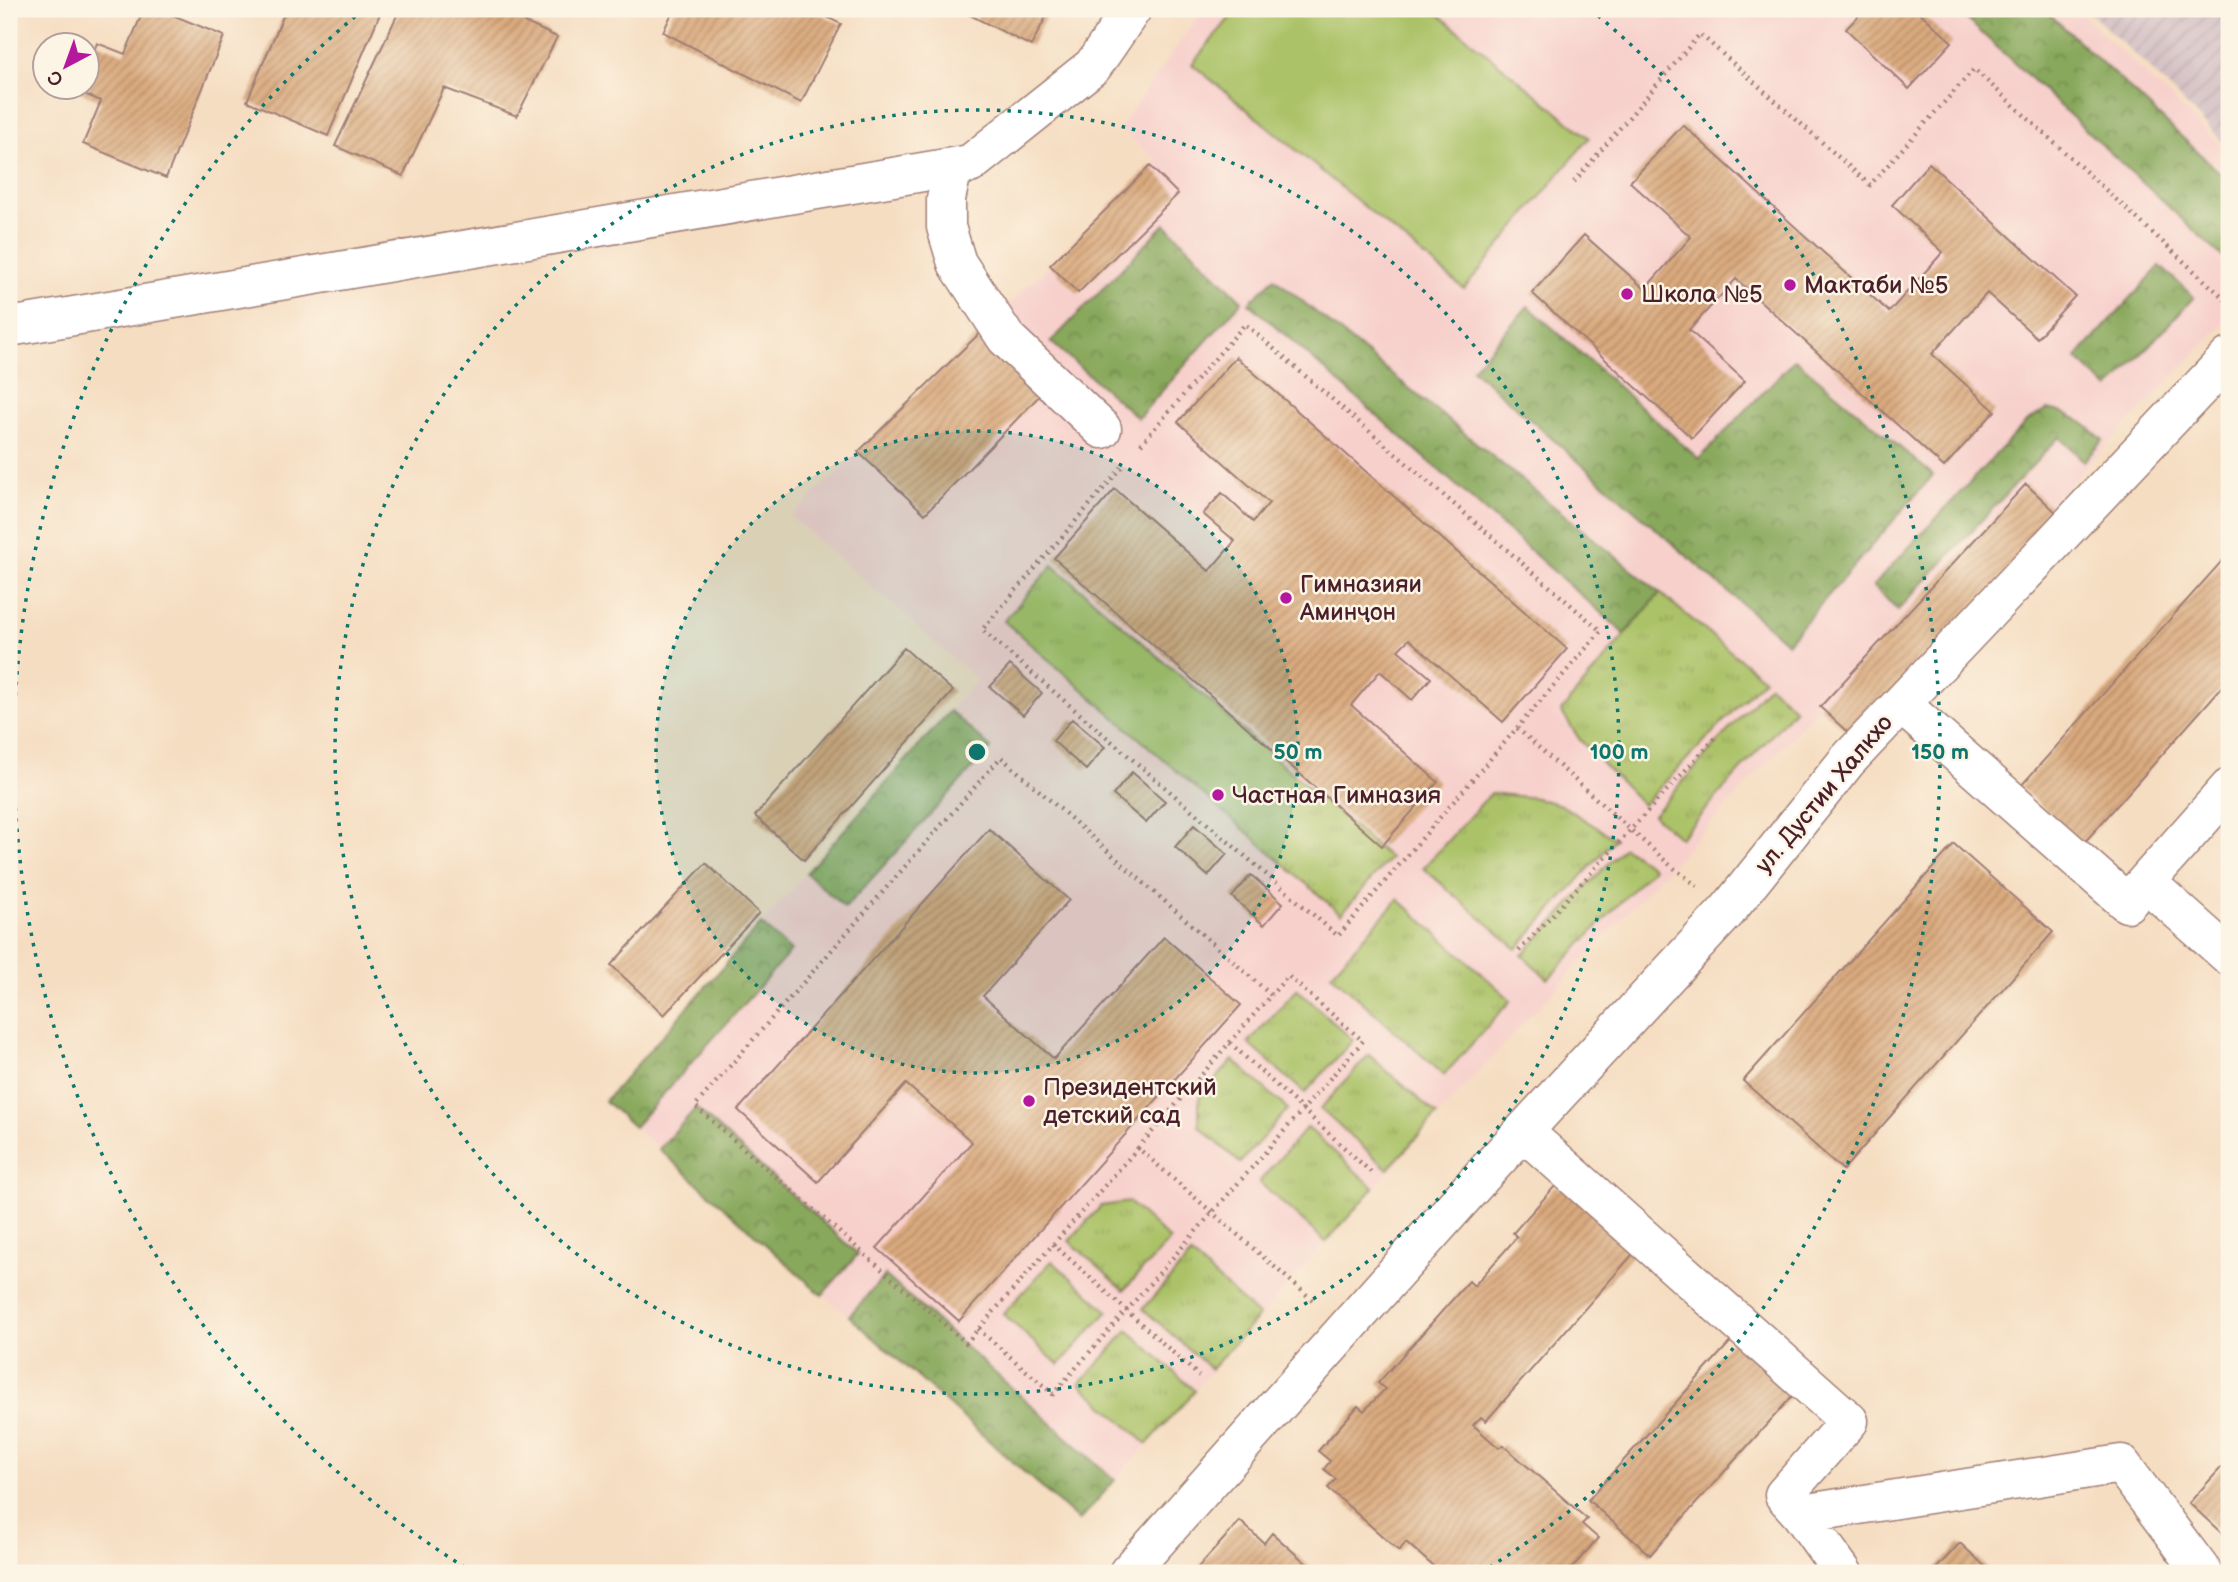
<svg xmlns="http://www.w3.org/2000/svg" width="2238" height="1582" viewBox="0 0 2238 1582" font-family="'Balsamiq Sans',sans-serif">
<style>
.built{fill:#f7d0cc}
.industrial{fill:url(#industrial-furrows)}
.grass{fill:url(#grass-tufts);stroke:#7a7049;stroke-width:2}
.forest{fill:url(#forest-crowns);stroke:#696444;stroke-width:2}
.pitch{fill:#abc267;stroke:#7a7049;stroke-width:2}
.building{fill:url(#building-hatch)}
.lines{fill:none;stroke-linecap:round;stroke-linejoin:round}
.minor-casing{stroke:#a07e76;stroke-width:41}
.path{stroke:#a07e76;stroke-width:4.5;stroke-dasharray:2 5;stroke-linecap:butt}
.minor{stroke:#fff;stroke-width:38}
.ring{fill:none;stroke:#0f766e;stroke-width:3.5;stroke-dasharray:3.5 7}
.poi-dot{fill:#b5179e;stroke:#fcf5e5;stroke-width:2.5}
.labels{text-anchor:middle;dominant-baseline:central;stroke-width:5;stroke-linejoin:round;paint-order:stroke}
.poi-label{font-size:24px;fill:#4a1f2b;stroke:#fcf5e5;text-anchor:start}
.street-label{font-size:24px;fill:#4a1f2b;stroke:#fcf5e5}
.centre{fill:#0f766e;stroke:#fcf5e5;stroke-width:3.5}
.ring-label{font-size:21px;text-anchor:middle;font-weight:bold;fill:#0f766e;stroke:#fcf5e5;stroke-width:5;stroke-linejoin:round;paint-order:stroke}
</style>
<defs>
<pattern id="industrial-furrows" width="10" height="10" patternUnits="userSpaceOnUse" patternTransform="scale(1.75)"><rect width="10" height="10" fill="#d2bec3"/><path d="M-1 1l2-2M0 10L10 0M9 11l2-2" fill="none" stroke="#b6a3a8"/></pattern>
<pattern id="grass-tufts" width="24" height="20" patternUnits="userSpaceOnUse" patternTransform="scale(1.75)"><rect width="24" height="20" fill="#abc267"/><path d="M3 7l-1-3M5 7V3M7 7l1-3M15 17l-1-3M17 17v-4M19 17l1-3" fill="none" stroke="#95a65a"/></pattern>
<pattern id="forest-crowns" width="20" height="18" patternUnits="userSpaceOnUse" patternTransform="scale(1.75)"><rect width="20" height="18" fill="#88a85c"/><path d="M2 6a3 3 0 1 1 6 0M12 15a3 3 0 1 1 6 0" fill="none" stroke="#71884c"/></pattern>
<pattern id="building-hatch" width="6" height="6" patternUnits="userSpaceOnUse" patternTransform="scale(1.75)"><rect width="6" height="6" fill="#daaa7e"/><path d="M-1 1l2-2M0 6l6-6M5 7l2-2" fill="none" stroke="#b38a67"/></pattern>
</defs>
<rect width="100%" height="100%" fill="#fcf5e5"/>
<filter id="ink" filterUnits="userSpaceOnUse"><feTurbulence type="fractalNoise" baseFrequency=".0143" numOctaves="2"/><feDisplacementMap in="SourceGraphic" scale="14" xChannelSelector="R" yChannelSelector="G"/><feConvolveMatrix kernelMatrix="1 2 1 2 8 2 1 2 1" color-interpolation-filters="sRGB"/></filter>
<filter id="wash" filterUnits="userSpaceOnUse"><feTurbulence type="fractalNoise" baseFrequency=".00686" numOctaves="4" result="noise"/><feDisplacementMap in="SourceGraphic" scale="28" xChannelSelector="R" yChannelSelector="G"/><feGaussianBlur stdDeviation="1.57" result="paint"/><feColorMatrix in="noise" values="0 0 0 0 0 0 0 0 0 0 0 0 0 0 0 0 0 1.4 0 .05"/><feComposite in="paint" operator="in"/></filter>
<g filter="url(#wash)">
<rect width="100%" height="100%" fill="#f5ddc1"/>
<!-- built -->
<path class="built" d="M1203,9H2076L2229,153V318L1839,724L1819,707L1452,1100L1079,1521L605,1101L977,679L791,517L1157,160L1119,129Z"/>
<!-- industrial -->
<path class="industrial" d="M2086,9H2229V148L2142,61Z"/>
<!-- grass -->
<path class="grass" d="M1053,565L1390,858L1341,914L1004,621Z
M1660,593L1764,679L1643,805L1580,740L1561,711Z
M1769,685L1795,709L1680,838L1653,815Z
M1491,793L1536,798L1561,805L1615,839L1517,949L1423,868Z
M1624,847L1653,868L1548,979L1522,955Z
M1398,899L1511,1000L1444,1075L1331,974Z
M1297,989L1353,1040L1305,1093L1248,1043Z
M1369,1055L1437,1115L1388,1169L1320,1109Z
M1233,1060L1288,1109L1240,1163L1199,1126V1098Z
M1307,1127L1374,1188L1326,1242L1259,1182Z
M1129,1202L1170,1240L1124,1290L1069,1241L1101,1206Z
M1191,1255L1259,1316L1211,1369L1143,1309Z
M1052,1261L1108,1311L1059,1365L1003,1314Z
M1128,1330L1195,1391L1147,1444L1080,1384Z"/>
<!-- forest -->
<path class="forest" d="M1956,9H2044L2229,181V263Z
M1165,224L1242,301L1138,418L1051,342Z
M2160,266L2194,297L2109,389L2076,358Z
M1274,278L1660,593L1625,634L1249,303Z
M1528,306L1699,459L1795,359L1933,475L1787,643L1472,369Z
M2047,409C2072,413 2085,423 2103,440L2084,461L2059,437L1898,610L1873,586L2026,422Z
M950,711L991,748L845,908L806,873Z
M761,924L791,951L634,1127L605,1101Z
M696,1108L858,1254L822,1295L659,1149Z
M885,1275L1115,1480L1079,1521L849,1316Z"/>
<!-- pitch -->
<path class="pitch" d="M1237,9H1432L1589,138L1464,289L1192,64Z"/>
<g id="blocks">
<!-- building -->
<path class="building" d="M144,9H158L224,36L166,178L83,144L101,101L77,91L79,88H88V67L97,43L125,54Z
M286,9H382L328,136L247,101Z
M400,9H495L557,37L517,116L444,88L403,176L335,146Z
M674,9H811L841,24L801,103L663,32Z
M958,9H1050L1031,46Z
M1865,9H1916L1952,42L1909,89L1846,29Z
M1683,125L1889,312L1943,252L1892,205L1929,163L2075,296L2037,338L1987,293L1932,354L1995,411L1944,467L1736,279L1689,330L1745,381L1692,438L1532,293L1584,235L1645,289L1691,237L1630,182Z
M1150,166L1178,194L1078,293L1050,265Z
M988,325L1047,388L925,514L858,452Z
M1236,357L1567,649L1503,722L1409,639L1398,650L1431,678L1412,700L1380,671L1351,705L1438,782L1382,846L1054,558L1115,489L1209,571L1235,541L1203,514L1222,493L1253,522L1269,503L1178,422Z
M2026,484L2060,516L1854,738L1820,707Z
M2229,553V679L2083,844L2020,787Z
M904,648L953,691L804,860L755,816Z
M1010,665L1042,693L1023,715L990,687Z
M1072,719L1105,747L1086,770L1053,741Z
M1132,772L1165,801L1146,823L1113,795Z
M1194,825L1227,854L1208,876L1175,847Z
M989,829L1069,900L983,996L1054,1059L1164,937L1241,1005L959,1321L877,1248L972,1142L906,1084L818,1182L738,1110Z
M1954,844L2053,932L1843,1170L1743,1081Z
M706,863L759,913L664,1015L611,965Z
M1251,875L1283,903L1264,925L1232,897Z
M1565,1185L1633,1254L1486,1421L1481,1417L1473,1425L1499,1448L1503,1445L1587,1519L1582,1524L1598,1538L1568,1573H1428L1434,1567L1406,1542L1399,1551L1328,1488L1336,1479L1324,1469L1330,1461L1318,1451L1358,1406L1364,1411L1385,1389L1378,1383L1469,1281L1474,1286L1517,1237L1513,1233L1555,1186L1560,1190Z
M1733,1339L1794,1394L1650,1555L1588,1500Z
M2229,1459V1540L2189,1503Z
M1240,1521L1264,1543L1272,1533L1317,1573H1193Z
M1960,1543L1992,1573H1932Z"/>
</g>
</g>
<g filter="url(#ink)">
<use href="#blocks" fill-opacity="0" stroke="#a07e76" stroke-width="2"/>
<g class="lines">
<!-- minor casing -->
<g class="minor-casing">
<path id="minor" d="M953,167L946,199V227L957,263L1006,338L1102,429
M9,327L970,164L1093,66L1132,9
M1901,704L2127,903L2229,788
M2146,882L2229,956
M1524,1132L1849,1421L1784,1495L1801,1514L1843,1573
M1801,1514L2121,1464L2203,1573
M1128,1573L1482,1176L1728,910L1847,761L2229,357"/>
</g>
<!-- path -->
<path class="path" d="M1574,182L1700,34L1870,185L1974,69L2229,303
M1141,444L1245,324L1601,631L1517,728
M1122,467L982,630L1338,936L1517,728L1670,865L1697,886
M1519,951L1716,737
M1230,1043L1373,1174
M1138,1148L966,1343L695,1106L1001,757L1271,995L1138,1148L1316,1303
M1053,1244L1199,1376
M978,1329L1053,1394L1363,1041L1288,976L1271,995"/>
<!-- minor -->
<use href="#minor" class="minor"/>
</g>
</g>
<!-- distance rings -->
<circle cx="977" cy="752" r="321" fill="#0f766e" fill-opacity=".12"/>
<g class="ring">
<circle cx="977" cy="752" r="321"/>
<circle cx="977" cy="752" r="642"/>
<path d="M474 1573A963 963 0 0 1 364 9M1590 9A963 963 0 0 1 1480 1573"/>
</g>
<!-- markers -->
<g class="poi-dot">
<circle cx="1790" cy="285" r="7"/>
<circle cx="1627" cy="294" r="7"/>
<circle cx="1286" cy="598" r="7"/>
<circle cx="1218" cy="795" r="7"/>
<circle cx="1029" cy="1101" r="7"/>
</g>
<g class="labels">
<!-- poi labels -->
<g class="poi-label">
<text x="1804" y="285">Мактаби №5</text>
<text x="1641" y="294">Школа №5</text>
<text x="1300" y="584">Гимназияи<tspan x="1300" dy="28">Аминҷон</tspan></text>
<text x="1232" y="795">Частная Гимназия</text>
<text x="1043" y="1087">Президентский<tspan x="1043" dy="28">детский сад</tspan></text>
</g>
<!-- street labels -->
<g class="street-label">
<text transform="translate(1824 794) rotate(-50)">ул. Дустии Халкхо</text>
</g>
</g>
<circle cx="977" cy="752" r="10" class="centre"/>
<g class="ring-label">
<text x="1298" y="759">50 m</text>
<text x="1619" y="759">100 m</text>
<text x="1940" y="759">150 m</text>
</g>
<!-- margin -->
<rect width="2238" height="1582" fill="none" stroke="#fcf5e5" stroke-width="35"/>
<!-- north arrow -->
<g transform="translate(66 66) rotate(221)"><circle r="33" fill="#fcf5e5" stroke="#b59f9b" stroke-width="2"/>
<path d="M0-5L12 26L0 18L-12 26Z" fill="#b5179e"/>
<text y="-10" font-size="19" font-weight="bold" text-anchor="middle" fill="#4a1f2b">С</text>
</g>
</svg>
